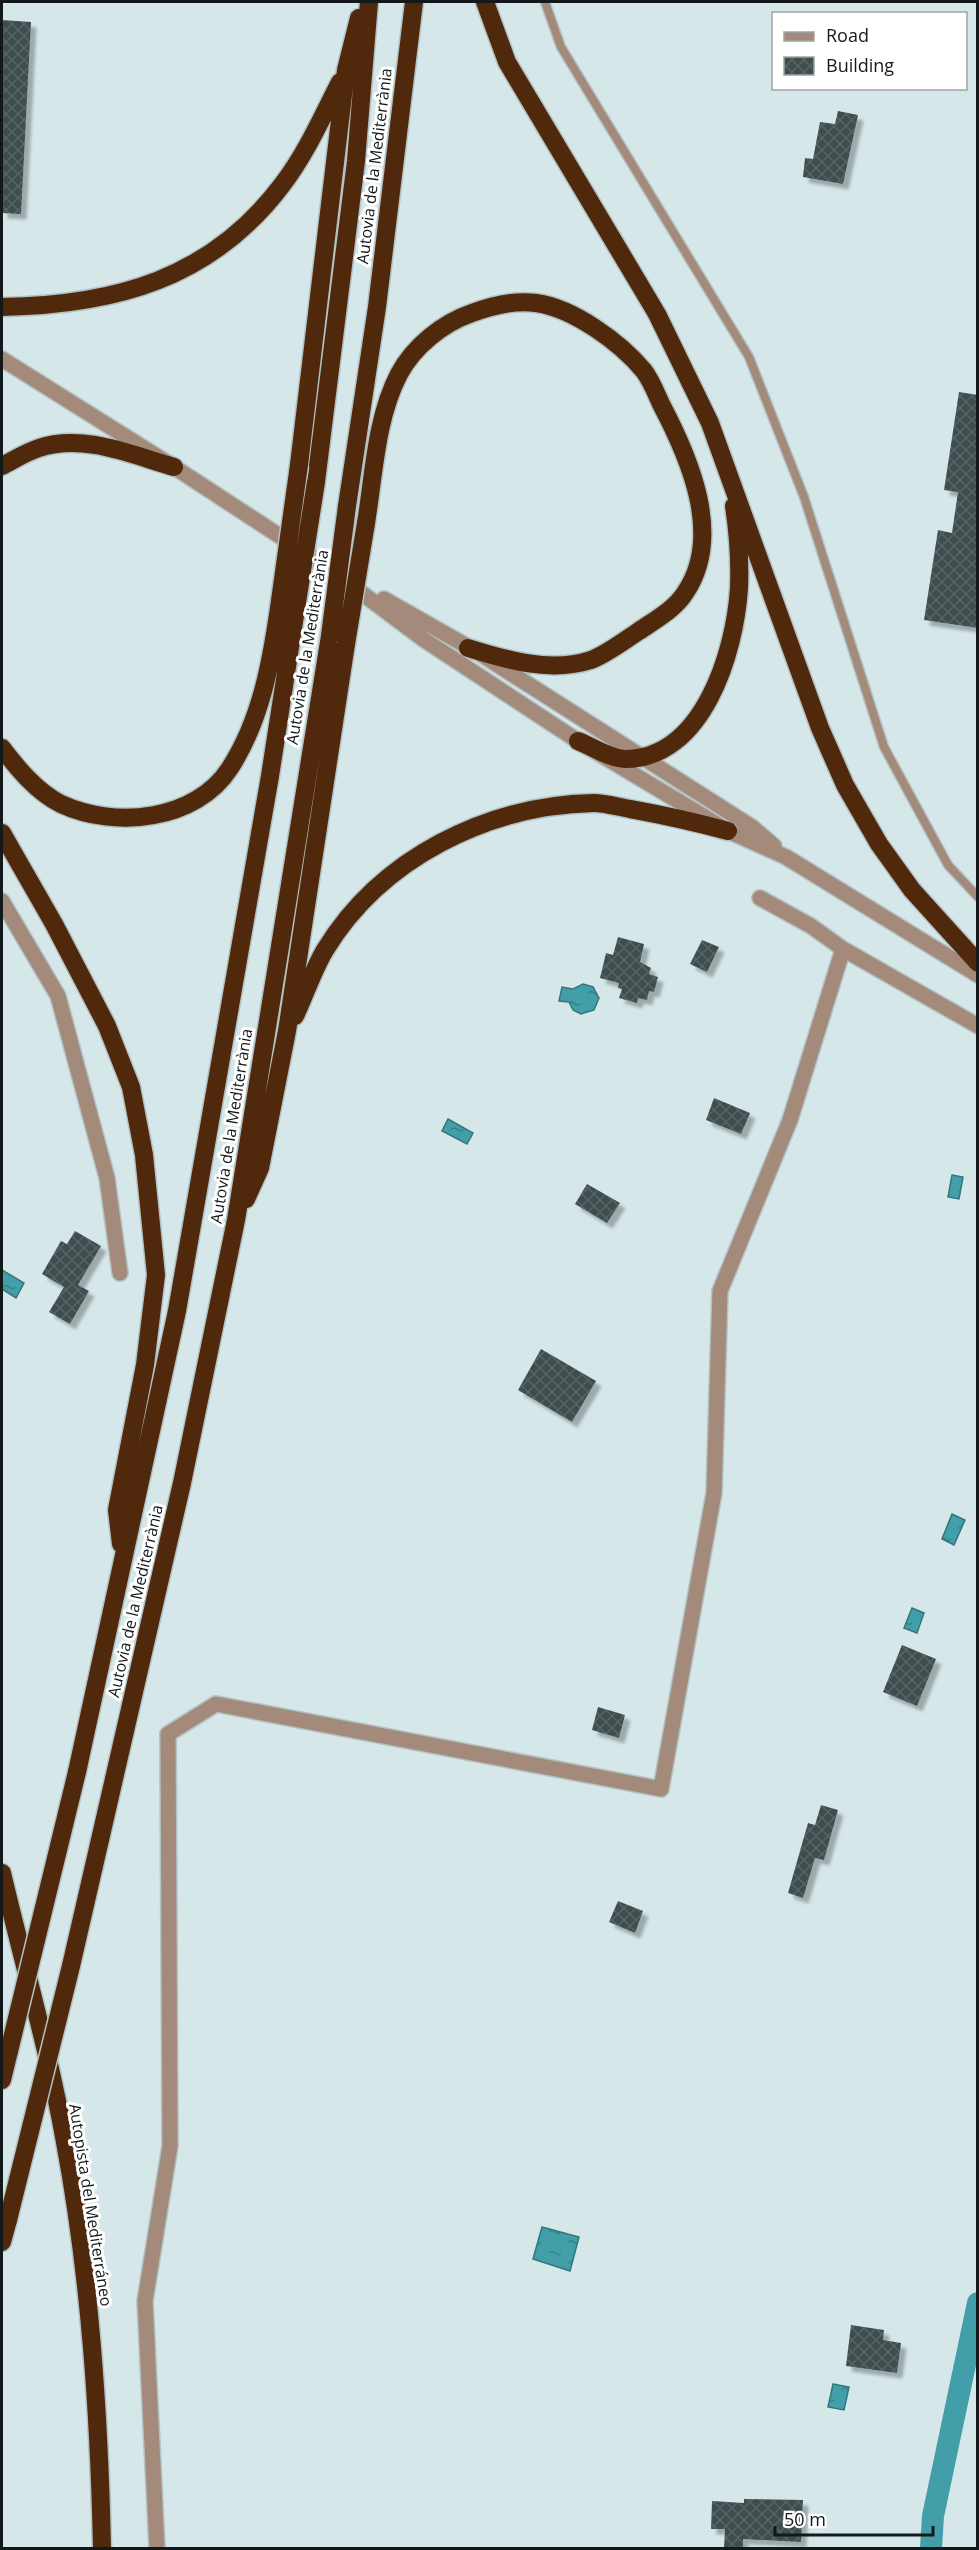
<svg xmlns="http://www.w3.org/2000/svg" width="979" height="2550" viewBox="0 0 979 2550" font-family="'Open Sans',sans-serif">
<style>
.water{fill:url(#water-ripples);stroke:#34767d;stroke-width:1.5}
.lines{fill:none;stroke-linecap:round;stroke-linejoin:round}
.canal{stroke:#429ea8;stroke-width:22}
.building{fill:url(#building-cross-hatch);filter:url(#shadow)}
.service-casing{stroke:#b3c2c4;stroke-width:11}
.minor-casing{stroke:#b3c2c4;stroke-width:18}
.tertiary-casing{stroke:#b3c2c4;stroke-width:18}
.motorway-casing{stroke:#b3c2c4;stroke-width:21}
.service{stroke:#a48a7a;stroke-width:8}
.minor{stroke:#a48a7a;stroke-width:15}
.tertiary{stroke:#a48a7a;stroke-width:15}
.motorway{stroke:#50290d;stroke-width:18}
.motorway-bridge-casing{stroke:#b3c2c4;stroke-width:21;stroke-linecap:butt}
.motorway-bridge{stroke:#50290d;stroke-width:18}
.labels{text-anchor:middle;dominant-baseline:central;stroke-width:6;stroke-linejoin:round;paint-order:stroke}
.street-label{font-size:16px;fill:#13191a;stroke:#fff}
</style>
<defs>
<pattern id="water-ripples" width="26" height="14" patternUnits="userSpaceOnUse" patternTransform="scale(1.5)"><rect width="26" height="14" fill="#429ea8"/><path d="M2 4q2-2 4 0t4 0M15 11q2-2 4 0t4 0" fill="none" stroke="#368088"/></pattern>
<pattern id="building-cross-hatch" width="8" height="8" patternUnits="userSpaceOnUse" patternTransform="scale(1.5)"><rect width="8" height="8" fill="#404e50"/><path d="M0 0l8 8M0 8l8-8" fill="none" stroke="#586465"/></pattern>
<filter id="shadow"><feDropShadow dx="5.5" dy="5.5" stdDeviation="1.5" flood-color="#0004"/></filter>
</defs>
<rect width="100%" height="100%" fill="#d6e7e9"/>
<!-- water -->
<path class="water" d="M583,984L593,987L599,998L594,1010L581,1014L573,1010L569,1002L559,1001L562,987L573,989Z
M448,1119L473,1133L467,1144L442,1131Z
M952,1175L963,1177L959,1199L948,1197Z
M2,1270L24,1283L16,1298L2,1289Z
M952,1514L965,1520L954,1545L942,1539Z
M912,1608L924,1613L917,1633L904,1628Z
M542,2227L579,2237L570,2271L533,2259Z
M833,2384L849,2387L844,2410L828,2407Z"/>
<g class="lines">
<!-- canal -->
<path class="canal" d="M931,2548L933,2516L978,2303"/>
</g>
<!-- building -->
<path class="building" d="M2,20L31,22L21,214L2,213Z
M838,111L858,115L843,184L803,177L805,158L813,159L820,122L835,124Z
M959,392L978,395V628L924,620L938,530L952,533L958,492L944,490Z
M618,937L644,944L640,962L651,968L649,974L658,977L654,992L649,991L647,1000L638,998L637,1003L619,998L622,989L618,988L619,983L600,978L606,953L613,955Z
M702,940L719,947L707,972L690,964Z
M714,1098L750,1113L741,1134L706,1120Z
M587,1184L620,1203L607,1223L575,1204Z
M75,1231L101,1246L78,1285L89,1291L70,1324L49,1312L64,1287L42,1274L61,1241L67,1244Z
M541,1349L596,1381L572,1422L518,1390Z
M902,1645L936,1659L917,1706L883,1692Z
M598,1707L625,1715L619,1738L592,1730Z
M821,1805L838,1810L824,1860L815,1858L803,1898L788,1893L808,1823L815,1825Z
M618,1901L643,1911L635,1933L609,1922Z
M851,2325L884,2330L883,2340L901,2343L897,2373L846,2366Z
M744,2499L803,2500L801,2542L743,2539V2548H724L725,2529H711L712,2501L744,2503Z"/>
<g class="lines">
<!-- service casing -->
<g class="service-casing">
<path id="service" d="M545,2L561,47L749,357L804,497L884,747L948,865L978,897"/>
</g>
<!-- minor casing -->
<g class="minor-casing">
<path id="minor" d="M2,901L58,996L107,1178L120,1273
M843,949L978,1026
M157,2548L145,2301L170,2146L168,1734L216,1704L661,1789L714,1493L720,1291L790,1120L843,949L811,926L760,898"/>
</g>
<!-- tertiary casing -->
<g class="tertiary-casing">
<path id="tertiary" d="M2,359L174,467L327,567L423,639L578,741L728,831L786,857L978,975
M384,599L479,653L752,827L774,846"/>
</g>
<!-- motorway casing -->
<g class="motorway-casing">
<path id="motorway" d="M485,2L507,62L657,314L710,423L820,728L845,785L879,844L912,890L978,963
M2,307C115,305 211,279 282,185C306,154 322,117 340,82
M299,465L346,70L359,18
M2,466C14,460 26,452 39,448C83,433 132,455 174,467
M316,482L356,161L369,2
M347,506L377,307L414,2
M366,523C374,474 376,418 399,374C414,346 443,323 472,313C491,306 516,300 536,303C573,308 620,342 644,371C651,380 656,393 661,404C689,457 724,536 685,593C675,609 655,620 639,631C625,640 607,654 591,660C551,673 506,660 468,648
M578,741C591,746 611,759 625,759C703,759 735,652 739,588C740,562 738,532 734,506
M2,748C18,769 37,792 61,804C115,829 196,821 230,768C261,720 271,663 279,608
M2,833L54,924L107,1026L131,1087L144,1155L156,1275L145,1365L117,1510L121,1544
M295,1016C305,995 313,970 325,950C381,858 488,805 594,803C605,803 618,807 630,809C663,815 695,822 728,831
M246,1199L260,1168L287,1031L346,644
M77,1772L177,1311L270,776L295,615
M2,1873C23,1962 49,2052 65,2142C90,2277 99,2412 102,2548
M71,1966L182,1483L236,1220L330,636
M2,2080L9,2051
M2,2242L8,2220"/>
</g>
<!-- service -->
<use href="#service" class="service"/>
<!-- minor -->
<use href="#minor" class="minor"/>
<!-- tertiary -->
<use href="#tertiary" class="tertiary"/>
<!-- motorway -->
<use href="#motorway" class="motorway"/>
<!-- motorway-bridge casing -->
<g class="motorway-bridge-casing">
<path id="motorway-bridge" d="M279,608L299,465
M295,615L316,482
M330,636L347,506
M346,644L366,523
M9,2051L77,1772
M8,2220L71,1966"/>
</g>
<!-- motorway-bridge -->
<use href="#motorway-bridge" class="motorway-bridge"/>
</g>
<g class="labels">
<!-- street labels -->
<g class="street-label">
<text transform="translate(374 166) rotate(-83)">Autovia de la Mediterrània</text>
<text transform="translate(307 647) rotate(-81)">Autovia de la Mediterrània</text>
<text transform="translate(231 1126) rotate(-81)">Autovia de la Mediterrània</text>
<text transform="translate(135 1601) rotate(-77)">Autovia de la Mediterrània</text>
<text transform="translate(91 2205) rotate(81)">Autopista del Mediterráneo</text>
</g>
</g>
<!-- border -->
<rect width="979" height="2550" fill="none" stroke="#13191a" stroke-width="6"/>
<!-- legend -->
<rect x="772" y="12" width="195" height="78" fill="#ffffff" stroke="#a1a3a3" stroke-width="1.5"/>
<rect x="784" y="32" width="30" height="9" fill="#a48a7a" stroke="#a1a3a3" stroke-width="1.5"/>
<text x="826" y="42" font-size="18" fill="#13191a">Road</text>
<rect x="784" y="57" width="30" height="18" fill="url(#building-cross-hatch)" stroke="#a1a3a3" stroke-width="1.5"/>
<text x="826" y="72" font-size="18" fill="#13191a">Building</text>
<!-- scale -->
<path d="M775 2526v9h158v-9" fill="none" stroke="#13191a" stroke-width="3"/>
<text x="784" y="2526" font-size="18" fill="#13191a" stroke="#ffffff" stroke-width="4.5" paint-order="stroke">50 m</text>
</svg>
